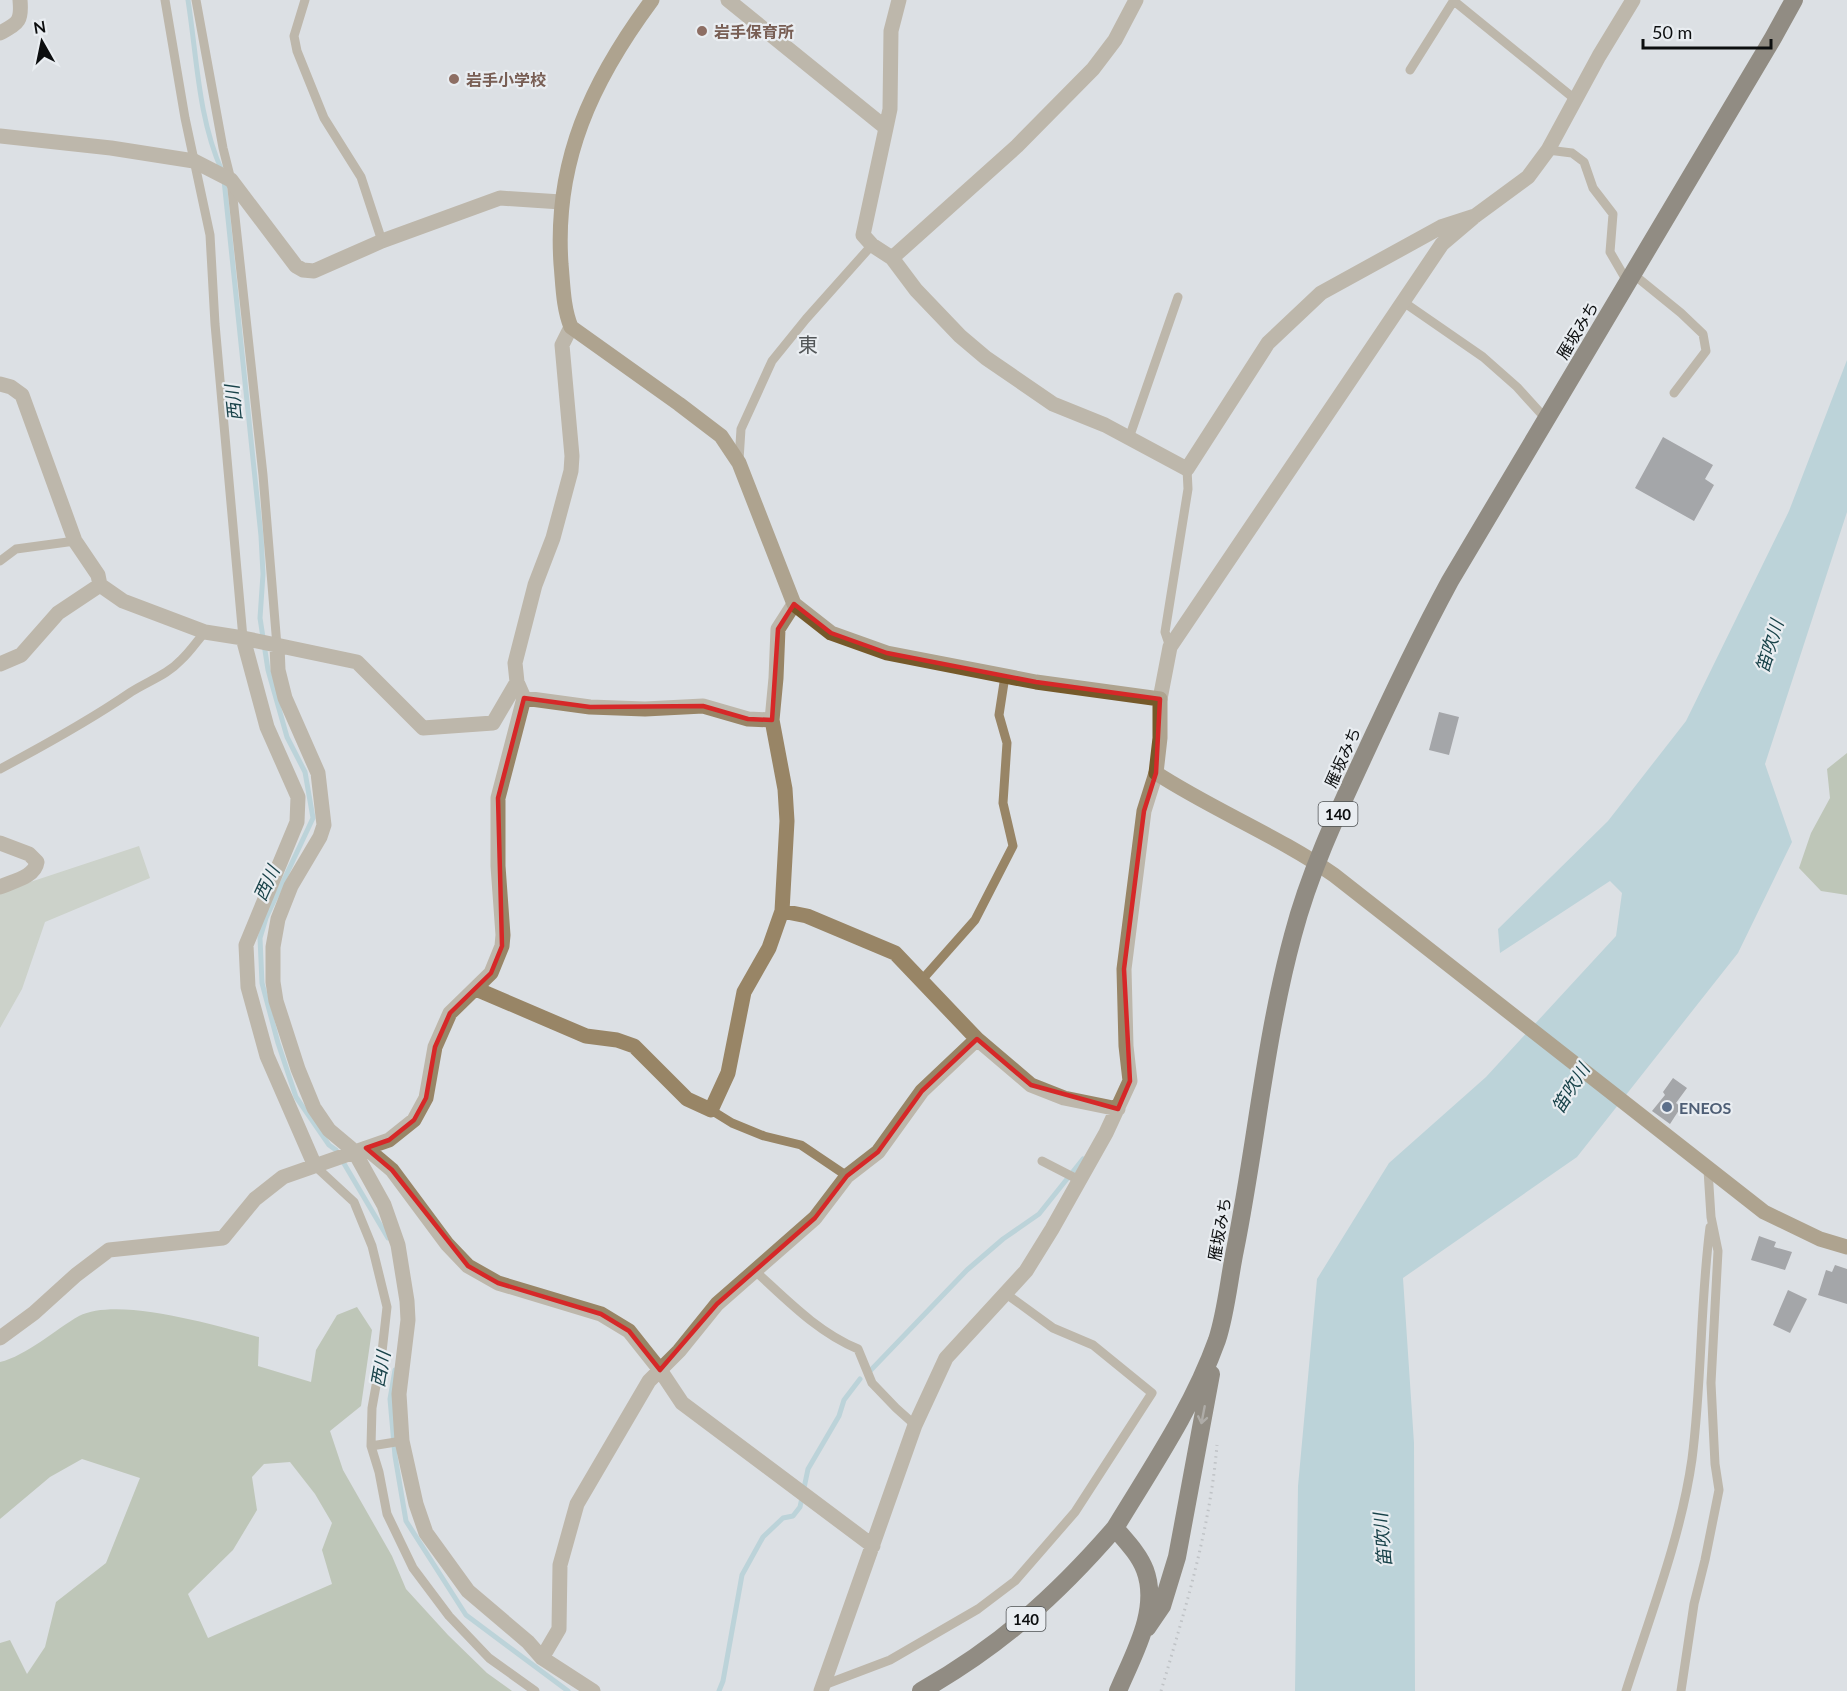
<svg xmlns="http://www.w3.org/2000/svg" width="1847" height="1691" viewBox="0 0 1847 1691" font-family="Lato,'Noto Sans JP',sans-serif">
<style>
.green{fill:#b8c0aa}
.forest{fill:#9aa684;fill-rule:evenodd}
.water{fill:#96c3cc}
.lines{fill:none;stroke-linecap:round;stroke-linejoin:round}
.stream{stroke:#96c3cc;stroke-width:5}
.building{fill:#615f62}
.path{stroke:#9c9fa2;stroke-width:3;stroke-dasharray:1.5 4.5;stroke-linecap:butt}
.lane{stroke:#988566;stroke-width:9}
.street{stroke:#988566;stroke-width:15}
.secondary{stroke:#755929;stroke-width:15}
.highway{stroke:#36270e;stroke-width:18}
.oneway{stroke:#756c5d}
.marked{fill:none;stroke:#d62828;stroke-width:4.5;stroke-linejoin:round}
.education-dot{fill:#8d6e63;stroke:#e9edf1;stroke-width:2}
.service-dot{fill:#5c6f8a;stroke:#e9edf1;stroke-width:2}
.labels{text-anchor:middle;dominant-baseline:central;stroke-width:4.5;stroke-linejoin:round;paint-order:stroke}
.shield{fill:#e9edf1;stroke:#4e5153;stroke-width:1.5}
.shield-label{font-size:15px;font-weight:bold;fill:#0c0e0f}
.education-label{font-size:16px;font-weight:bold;fill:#785e54;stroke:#e9edf1;text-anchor:start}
.street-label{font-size:16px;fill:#0c0e0f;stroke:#e9edf1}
.service-label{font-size:16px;font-weight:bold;fill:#4e5e75;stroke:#e9edf1;text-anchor:start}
.water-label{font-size:18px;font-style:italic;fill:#184249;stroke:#e9edf1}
.quarter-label{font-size:20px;fill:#515557;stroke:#e9edf1}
</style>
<rect width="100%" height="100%" fill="#dce0e4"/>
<!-- green -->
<path class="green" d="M139,846L150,878L45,922L22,989L0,1028V892Z"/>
<!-- forest -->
<path class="forest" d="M1847,753V895L1821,891L1799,868L1811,833L1830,798L1827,769Z
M357,1307L372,1330L361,1406L330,1431L343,1470L392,1556L406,1589L448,1635L487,1673L512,1691H0V1643L10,1640L27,1674L45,1647L56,1602L106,1563L140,1478L82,1459L50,1477L0,1519V1362C26,1356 56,1329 79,1316C119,1296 216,1326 259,1337L258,1366L311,1382L316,1350L337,1315ZM290,1462L315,1494L332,1523L322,1550L332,1584L208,1638L188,1594L233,1550L257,1510L252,1477L264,1464Z"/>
<!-- water -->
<path class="water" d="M1847,360V512L1765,764L1792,842L1738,953L1577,1157L1403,1278L1414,1443L1415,1691H1295L1298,1486L1317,1279L1389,1163L1486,1077L1616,936L1622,893L1610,881L1500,953L1498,929L1608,821L1686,721L1789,511Z"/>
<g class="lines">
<!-- stream -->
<path class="stream" d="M188,0C197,57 198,118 222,171
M224,180L261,536L263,574L260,618L268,670L287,737L305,772L313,818L266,918L260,938L262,983L278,1043L296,1097L329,1145L336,1150L388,1238
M395,1370L390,1399L395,1456L406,1521L466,1615L568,1691
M870,1371L967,1270L1003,1239L1039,1214L1083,1159
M719,1691L723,1681L742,1575L763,1537L783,1518L793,1516L800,1507L808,1469L839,1416L844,1400L860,1379"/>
</g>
<!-- building -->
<path class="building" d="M1663,437L1713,465L1705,479L1714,485L1694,521L1635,488Z
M1439,712L1459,717L1449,755L1429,750Z
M1673,1078L1687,1088L1676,1103L1681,1107L1670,1124L1652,1111L1665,1095L1663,1092Z
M1759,1236L1776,1242L1774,1247L1792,1252L1785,1270L1751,1260Z
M1835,1265L1847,1269V1304L1818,1295L1826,1270L1832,1272Z
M1788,1290L1807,1299L1790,1333L1773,1325Z"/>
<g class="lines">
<!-- path -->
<path class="path" d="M1161,1691C1185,1610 1210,1529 1217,1445"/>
<!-- lane -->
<path class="lane" d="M165,0L185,118L210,235L215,324L243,638
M196,0L223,148L231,180L263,475L277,646
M305,0L294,36L297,51L324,118L361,177L382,241
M1454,1L1576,100
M1410,70L1454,0
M1548,150L1572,153L1584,162L1593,188L1613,214L1610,252L1628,283
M1633,274L1681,313L1703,334L1706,351L1674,393
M1402,301L1483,357L1517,387L1546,419
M1129,438L1178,297
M739,460L741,429L772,361L806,319L872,245
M0,561L16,549L75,541
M1170,647L1165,632L1188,489L1187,469
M0,769C45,745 89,721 131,692C148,681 167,675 181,660C190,652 197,641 205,632
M921,981L975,920L1013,846L1003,803L1007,743L999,715L1005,676
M711,1110L732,1123L764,1136L801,1145L847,1176
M1042,1161L1079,1180
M315,1166L354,1202L372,1246L387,1307L382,1352L372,1408L371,1446L379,1472L387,1514L413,1568L449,1616L489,1658L535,1691
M754,1270C786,1299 817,1332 858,1349L872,1383L896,1408L915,1425
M371,1446L402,1441
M824,1685L890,1660L978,1609L1015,1581L1075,1512L1152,1393L1093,1345L1053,1328L1005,1293
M1626,1691C1650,1616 1681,1537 1692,1459C1702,1382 1700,1304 1710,1227
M1681,1691L1694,1604L1705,1560L1719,1490L1715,1464L1711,1383L1718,1251L1711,1217L1708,1170"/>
<!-- street -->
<path class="street" d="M728,0L886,128L863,235L872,245L892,258L916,290L960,336L986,358L1053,404L1105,425L1187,469L1268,343L1321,293L1441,227L1475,216
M0,33C18,23 22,22 20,0
M886,128L890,109L891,31L899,0
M0,136L111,148L194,161L231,180L296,266L303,270L314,271L382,241L500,198L561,202
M892,258L1017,146L1093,69L1115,40L1136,0
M0,384L11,387L22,395L75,541L98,575L100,585L123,601L205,632L243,638L357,662L423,728L493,723L517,682
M243,638L267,727L298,797L297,822L246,945L248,987L267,1056L315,1166
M277,646L278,670L285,698L318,773L324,825L320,837L291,886L278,919L273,947V982L276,1001L298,1069L314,1108L329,1130L354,1151L384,1205L398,1245L407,1301L408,1320L399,1394L402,1441L416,1504L426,1533L468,1591L528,1642L542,1658L593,1691
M0,664L21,655L58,613L100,585
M524,698L590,707L645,709L703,706L748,719L772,720
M1160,699L1170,647L1442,244L1475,216L1528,177L1548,150L1599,56L1633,0
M0,843L29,854L37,862C35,877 13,881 0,887
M782,911L807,916L895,953L977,1039L1031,1085L1064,1098L1118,1109
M476,989L586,1036L617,1040L634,1046L687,1099L711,1110L728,1073L744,992L769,948L782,911L787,821L785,789L772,720L776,678L778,629L794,604
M366,1148L392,1170L447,1244L468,1266L498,1283L601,1314L629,1331L660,1370L682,1403L873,1546
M0,1338L34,1313L76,1275L109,1250L223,1238L255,1199L283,1177L389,1140L414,1120L426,1098L435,1047L450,1013L491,973L502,946L503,935L498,866V798L524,698L517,682L515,663L535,585L553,538L571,471L572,456L562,345L571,327
M542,1658L559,1629L560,1565L577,1504L649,1381L679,1351L717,1304L815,1218L847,1176L878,1152L922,1091L977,1039
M821,1691L915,1425L946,1358L1026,1271L1052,1229L1106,1133L1130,1081L1126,1046L1124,969L1144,811L1156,773"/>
<!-- secondary -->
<path class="secondary" d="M652,0C592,81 554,161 561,264C563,285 563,307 571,327L679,404L721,436L739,463L794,604L831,633L887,653L1036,682L1160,699V738L1156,773C1213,810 1278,836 1334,875L1764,1212L1820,1239L1847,1247"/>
<!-- highway -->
<path class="highway" d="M1147,1628L1162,1606L1177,1557L1211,1374
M921,1691C999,1647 1056,1596 1115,1528
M1118,1691C1133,1655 1160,1610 1145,1570C1139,1554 1126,1541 1115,1528C1152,1467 1193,1407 1217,1340C1226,1313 1229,1279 1235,1250C1256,1145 1265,1038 1293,935C1309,874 1336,816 1362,760C1390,699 1418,640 1450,581L1773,38L1794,0"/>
</g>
<!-- one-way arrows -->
<defs><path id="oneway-shaft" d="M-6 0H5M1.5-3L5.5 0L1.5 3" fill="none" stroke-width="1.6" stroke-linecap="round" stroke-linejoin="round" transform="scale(1.5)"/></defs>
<use class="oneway" href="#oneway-shaft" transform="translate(1203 1415) rotate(101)"/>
<!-- marked area -->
<path d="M0 0H1847V1691H0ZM794,604L831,633L887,653L1036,682L1160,699L1156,773L1144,811L1124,969L1130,1081L1118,1109L1031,1085L977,1039L922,1091L878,1152L847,1176L815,1218L717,1304L660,1370L629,1331L601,1314L498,1283L468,1266L392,1170L366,1148L389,1140L414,1120L426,1098L435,1047L450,1013L491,973L502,946L498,798L524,698L590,707L703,706L748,719L772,720L778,629Z" fill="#dce0e4" fill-opacity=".55" fill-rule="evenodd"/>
<path class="marked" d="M794,604L831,633L887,653L1036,682L1160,699L1156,773L1144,811L1124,969L1130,1081L1118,1109L1031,1085L977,1039L922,1091L878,1152L847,1176L815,1218L717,1304L660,1370L629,1331L601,1314L498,1283L468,1266L392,1170L366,1148L389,1140L414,1120L426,1098L435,1047L450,1013L491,973L502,946L498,798L524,698L590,707L703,706L748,719L772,720L778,629Z"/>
<!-- markers -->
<g class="education-dot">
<circle cx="702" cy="31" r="6"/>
<circle cx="454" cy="79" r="6"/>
</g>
<circle class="service-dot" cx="1667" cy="1107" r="6"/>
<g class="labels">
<!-- shield labels -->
<g class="shield">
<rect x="1318.5" y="802" width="39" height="24" rx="4.5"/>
<rect x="1006.5" y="1607" width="39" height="24" rx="4.5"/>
</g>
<g class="shield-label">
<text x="1338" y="814">140</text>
<text x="1026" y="1619">140</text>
</g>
<!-- education labels -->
<g class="education-label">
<text x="714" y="31">岩手保育所</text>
<text x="466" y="79">岩手小学校</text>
</g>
<!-- street labels -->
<g class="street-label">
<text transform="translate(1577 330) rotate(-59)">雁坂みち</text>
<text transform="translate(1342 757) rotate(-66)">雁坂みち</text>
<text transform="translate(1219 1229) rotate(-80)">雁坂みち</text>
</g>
<!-- service labels -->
<g class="service-label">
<text x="1679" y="1107">ENEOS</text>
</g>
<!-- water labels -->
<g class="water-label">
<text transform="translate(233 403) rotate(-96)">西川</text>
<text transform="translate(1769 646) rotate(-73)">笛吹川</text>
<text transform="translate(266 883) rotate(-65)">西川</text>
<text transform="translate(1570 1088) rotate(-58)">笛吹川</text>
<text transform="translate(380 1369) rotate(-80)">西川</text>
<text transform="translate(1382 1540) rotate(-95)">笛吹川</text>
</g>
<!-- quarter labels -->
<g class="quarter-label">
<text x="808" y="344">東</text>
</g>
</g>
<!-- north arrow -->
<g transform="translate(42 42) rotate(351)" stroke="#e9edf1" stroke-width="4.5" paint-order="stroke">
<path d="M0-4.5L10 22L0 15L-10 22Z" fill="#0c0e0f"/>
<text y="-9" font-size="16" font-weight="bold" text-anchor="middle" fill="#0c0e0f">N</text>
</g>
<!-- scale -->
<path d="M1643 39v9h128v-9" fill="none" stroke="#0c0e0f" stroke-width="3"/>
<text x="1652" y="39" font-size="18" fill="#0c0e0f" stroke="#e9edf1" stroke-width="4.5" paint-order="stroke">50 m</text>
</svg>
